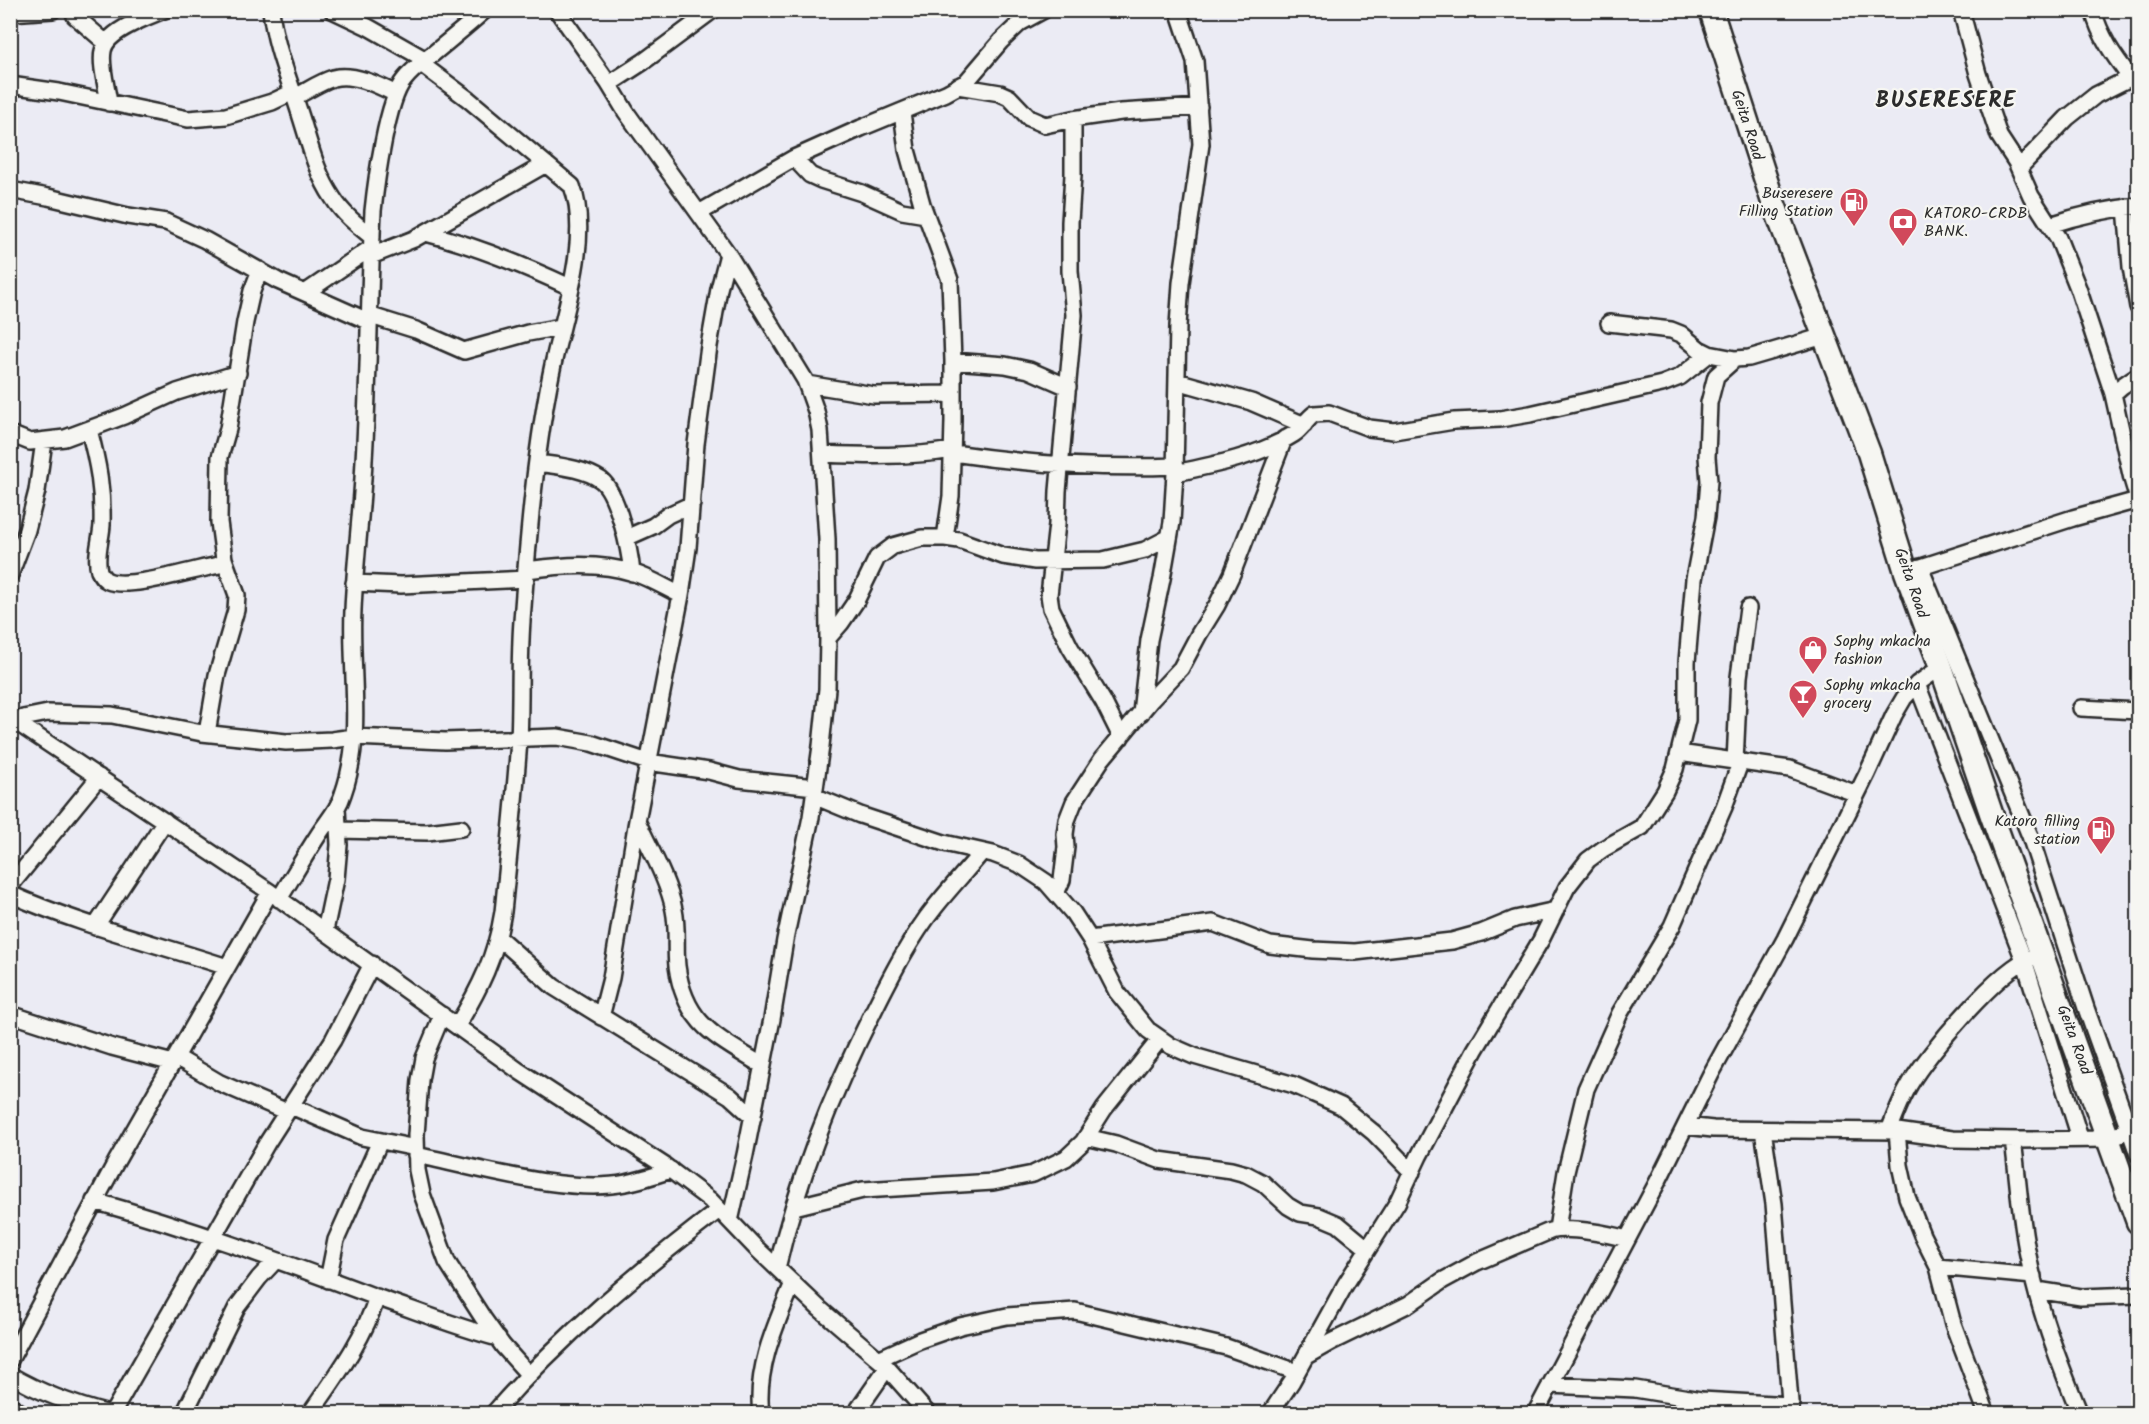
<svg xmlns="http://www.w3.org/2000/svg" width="2149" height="1424" viewBox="0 0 2149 1424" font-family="Kalam,sans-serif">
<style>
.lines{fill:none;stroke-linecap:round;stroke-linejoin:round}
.minor-casing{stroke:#2b2b2b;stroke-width:20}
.highway-casing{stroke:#2b2b2b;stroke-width:27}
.minor{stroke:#f6f6f2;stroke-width:15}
.highway{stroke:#f6f6f2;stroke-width:22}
.labels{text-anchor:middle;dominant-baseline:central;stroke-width:4.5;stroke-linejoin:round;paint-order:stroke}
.street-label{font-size:16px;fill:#2b2b2b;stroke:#f6f6f2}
.poi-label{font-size:16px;fill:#2b2b2b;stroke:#f6f6f2;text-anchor:start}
.district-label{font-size:22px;font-weight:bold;letter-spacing:1.5px;fill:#2b2b2b;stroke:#f6f6f2}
</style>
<rect width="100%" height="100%" fill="#ebebf4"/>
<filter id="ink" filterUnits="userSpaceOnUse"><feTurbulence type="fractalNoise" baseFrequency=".0167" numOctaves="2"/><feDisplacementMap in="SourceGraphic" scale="12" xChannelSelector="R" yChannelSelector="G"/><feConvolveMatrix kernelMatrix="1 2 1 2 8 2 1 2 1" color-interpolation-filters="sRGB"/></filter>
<g filter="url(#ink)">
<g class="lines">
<!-- minor casing -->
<g class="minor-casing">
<path id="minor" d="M73,10L75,16L105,42
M271,10C275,48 290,81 301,117C310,145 316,173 333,198C343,214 357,225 372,237
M332,10L368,27L426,60
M557,10L609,84L626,112L728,254L805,380L816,411L820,430L827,539L828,638L827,689L821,746L811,817L785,940L772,1019L745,1155L730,1221
M1961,10L1978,74L1999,136L2016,162L2031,196L2058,238L2078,288L2113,394L2132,479L2138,499
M2093,10C2100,37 2114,56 2130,77
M10,13L53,10
M420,63L468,99L572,186C591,235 565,310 554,360C536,442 528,537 522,621C519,661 521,700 519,740C515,797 509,854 503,912C496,956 480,988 457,1026
M609,84L643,62L713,10
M10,85L59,92L188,119L226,116L272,102L293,92
M958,86L1000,93L1009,97L1029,118L1045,125L1073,119L1121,112L1199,107
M295,97C307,91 320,82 333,78C354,73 378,85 396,94
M109,103C107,87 100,66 103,51C106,31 147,17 164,10
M902,112L907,150L922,204L950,280L953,361V421L951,496L945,538
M1073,119V175L1070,222V271L1074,315L1058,491L1057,524L1049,595L1051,608L1070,647L1103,701L1121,737
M794,158L810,175L821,180L862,193L902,211L926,215
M2019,168L2067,118L2096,95L2138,74
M10,190L48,197L128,216L166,222L205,240L278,281L368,321
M2126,207L2131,267L2138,307
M699,213L794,158L861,128L946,93L966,82L1001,41L1020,23L1044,10
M2050,225C2080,215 2108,209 2138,206
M426,233C476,246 523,265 570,287
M371,256L414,239L546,164
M305,293L371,248
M368,315L416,330L464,351L528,333L561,327
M1609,323L1671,330L1681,334L1699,349L1709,354L1735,359L1749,358L1824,336
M953,361L1005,365L1029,370L1068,387
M1177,381L1251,402L1304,425
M807,384L874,395L953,394
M2113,394L2122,386L2138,375
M89,430C98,463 103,490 102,525C101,540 95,556 99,571C101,575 103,579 108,581C131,590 197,568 225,564
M10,434L30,442L65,438L124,416L177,392L238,373
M953,453C1026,464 1101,469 1175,466
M823,454C867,456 910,457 953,450
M538,463C558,466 584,468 601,480C618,493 630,552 632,573
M1175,473C1215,465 1259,456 1294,434C1302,429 1306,420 1314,414L1329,413L1369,428L1394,431L1454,421L1500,419L1530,414L1662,384L1680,377L1709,354
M626,538L653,526L668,515L692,504
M1920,567L2030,836L2086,1008L2138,1154
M527,570C563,565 599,562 634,573C650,578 666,588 681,595
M1912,570L2073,518L2138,500
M10,575L27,530L37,491L44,441
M354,583L401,585L526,579
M828,638L841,623L856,601L877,558L893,546L922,538H945L959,540L1003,556L1035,561L1103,560L1145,550L1168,538
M1917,684L2024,960L2080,1138
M2081,708L2138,711
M1141,713L1149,640L1162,579L1172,522L1175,473L1178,326L1181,283L1201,144L1195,61L1178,10
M10,718L270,892L519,1071L665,1166L710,1200L756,1248L820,1309L882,1362L928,1414
M13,720L48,713L112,715L202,733L286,742L332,740L354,737L445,741L557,737L591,743L648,762L709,771L739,779L815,787
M207,733L217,675L236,610L237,595L224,559L219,522L220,457L228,429L245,322L252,291L260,270
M1679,753L1790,769L1857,794
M1735,762L1739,677L1748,608
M814,796L860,815L944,843L993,854L1019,864L1046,882L1073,913L1090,939L1117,992L1148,1030L1171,1046L1194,1056L1294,1085L1341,1106L1374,1133L1412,1172
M637,821C649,847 669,882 674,910C678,928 675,947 677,966C685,1025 717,1037 763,1066
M338,830L427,832L461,828
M10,886L99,777
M1056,893L1062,880L1066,847L1065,834L1067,820L1074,802L1102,759L1151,700L1181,668L1199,634L1217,605L1232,574L1284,439
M10,894C80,925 154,943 227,967
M279,899C292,878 304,857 317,837C326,822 338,811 343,794C364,735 350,671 353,610C355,560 362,510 364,460C369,377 369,294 373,211C376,182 387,100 404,80C411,71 419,65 428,58C447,42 466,27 485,10
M95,927L165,821
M325,931L336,879L339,845L337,807
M499,938L554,987L730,1096L753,1117
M1090,939L1213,923L1270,945L1313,950L1355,952L1452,941L1481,933L1515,919L1556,910
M10,1014L112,1047L173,1063
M442,1015L424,1058L420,1080L416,1135L417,1170L422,1194L447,1262L483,1318L503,1346L529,1375
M601,1017L611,978L636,826L681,595L688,548L696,444L709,346L719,289L728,254
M176,1057L220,1083L287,1112
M291,1106L362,1137L416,1148
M1685,1126L1713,1129L1897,1131L1952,1139L2017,1140L2110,1139L2129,1129
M1763,1130L1774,1204L1791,1414
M1889,1131C1895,1115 1901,1099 1910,1084C1927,1054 2000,968 2031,958
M1897,1131L1900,1165L1907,1197L1922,1235L1938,1267L1953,1324L1987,1414
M1086,1137L1116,1144L1159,1160L1231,1170L1246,1174L1263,1183L1288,1206L1300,1213L1319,1216L1338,1224L1367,1248
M2013,1140C2018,1178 2020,1217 2028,1255C2038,1309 2059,1362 2080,1414
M416,1155C475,1167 569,1195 626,1183C641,1180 656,1175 671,1170
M94,1201C190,1228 283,1262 376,1297C417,1311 456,1327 498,1338
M794,1207L863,1190L993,1182L1033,1174L1066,1158L1083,1142L1104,1109L1160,1039
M1557,1229L1566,1172L1586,1089L1620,1013L1672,926L1724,807L1740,763
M1938,1267L2033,1276
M777,1268C798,1178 833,1091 875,1008C892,974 911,937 935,907C950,888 967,870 982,852
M328,1280L336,1240L380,1141
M2037,1290L2081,1297L2138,1295
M1308,1355L1331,1342L1409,1304L1442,1281L1477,1262L1550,1231C1567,1226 1609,1234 1627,1239
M878,1359L920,1340L960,1326L1007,1316L1075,1311L1226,1347L1297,1372
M10,1360L116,1162L270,892
M10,1375C42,1394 74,1405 109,1414
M1550,1385L1635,1389L1701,1400L1791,1405
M10,1405L22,1414
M112,1414L267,1143L333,1040L372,964
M184,1414L237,1307L259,1278L276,1260
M310,1414C336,1376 363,1341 377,1297
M493,1414C560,1337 639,1271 719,1210
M761,1414C755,1369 776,1324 793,1283
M855,1414L887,1368
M1270,1414L1292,1381L1345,1285L1397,1203L1419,1156L1475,1050L1541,940L1567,887L1588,860L1603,849L1642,827L1665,791L1675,769L1687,720V662L1694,579L1706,517L1709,481L1707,457L1709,403L1716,376L1735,359
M1535,1414L1658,1181L1711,1074L1785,939L1867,774L1894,715L1904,698L1917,684L1941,667"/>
</g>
<!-- highway casing -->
<g class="highway-casing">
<path id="highway" d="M1711,10L1773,202L1869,453L1906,572L1941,667L1992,816L2138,1222"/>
</g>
<!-- minor -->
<use href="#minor" class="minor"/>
<!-- highway -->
<use href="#highway" class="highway"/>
</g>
</g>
<!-- icons -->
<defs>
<g id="fuel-pin" transform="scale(1.5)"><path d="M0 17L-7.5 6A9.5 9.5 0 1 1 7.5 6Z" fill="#d1495b" stroke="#f6f6f2"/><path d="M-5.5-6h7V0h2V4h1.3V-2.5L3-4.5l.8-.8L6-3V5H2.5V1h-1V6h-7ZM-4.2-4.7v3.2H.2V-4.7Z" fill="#fff"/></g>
<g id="bank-pin" transform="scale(1.5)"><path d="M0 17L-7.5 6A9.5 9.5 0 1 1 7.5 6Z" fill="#d1495b" stroke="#f6f6f2"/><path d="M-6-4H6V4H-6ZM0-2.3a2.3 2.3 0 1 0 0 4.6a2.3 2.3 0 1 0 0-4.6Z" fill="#fff"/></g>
<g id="shop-pin" transform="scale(1.5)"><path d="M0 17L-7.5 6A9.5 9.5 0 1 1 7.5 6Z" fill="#d1495b" stroke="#f6f6f2"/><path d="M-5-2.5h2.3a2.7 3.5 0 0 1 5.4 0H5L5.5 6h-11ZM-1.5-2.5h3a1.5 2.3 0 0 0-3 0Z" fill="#fff"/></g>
<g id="bar-pin" transform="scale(1.5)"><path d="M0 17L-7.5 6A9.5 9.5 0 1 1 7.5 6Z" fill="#d1495b" stroke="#f6f6f2"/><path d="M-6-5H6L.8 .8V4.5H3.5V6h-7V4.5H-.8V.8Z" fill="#fff"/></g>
</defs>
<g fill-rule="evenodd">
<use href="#fuel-pin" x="1854" y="202"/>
<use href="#bank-pin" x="1903" y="222"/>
<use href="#shop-pin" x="1813" y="650"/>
<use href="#bar-pin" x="1803" y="694"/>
<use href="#fuel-pin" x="2101" y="830"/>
</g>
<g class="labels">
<!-- street labels -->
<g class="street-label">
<text transform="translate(1747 125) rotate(72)">Geita Road</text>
<text transform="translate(1911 583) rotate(71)">Geita Road</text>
<text transform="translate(2074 1040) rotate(70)">Geita Road</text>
</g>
<!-- poi labels -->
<g class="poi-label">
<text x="1833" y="193" text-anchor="end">Buseresere<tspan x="1833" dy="18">Filling Station</tspan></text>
<text x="1924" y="213">KATORO-CRDB<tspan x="1924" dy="18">BANK.</tspan></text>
<text x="1834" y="641">Sophy mkacha<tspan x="1834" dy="18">fashion</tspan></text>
<text x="1824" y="685">Sophy mkacha<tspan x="1824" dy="18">grocery</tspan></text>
<text x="2080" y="821" text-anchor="end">Katoro filling<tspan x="2080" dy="18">station</tspan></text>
</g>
<!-- district labels -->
<g class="district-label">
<text x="1946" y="101">BUSERESERE</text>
</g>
</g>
<!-- margin -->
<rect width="2149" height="1424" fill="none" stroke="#f6f6f2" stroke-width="36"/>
<rect x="18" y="18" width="2113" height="1388" fill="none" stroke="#2b2b2b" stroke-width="2" filter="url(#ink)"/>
</svg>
